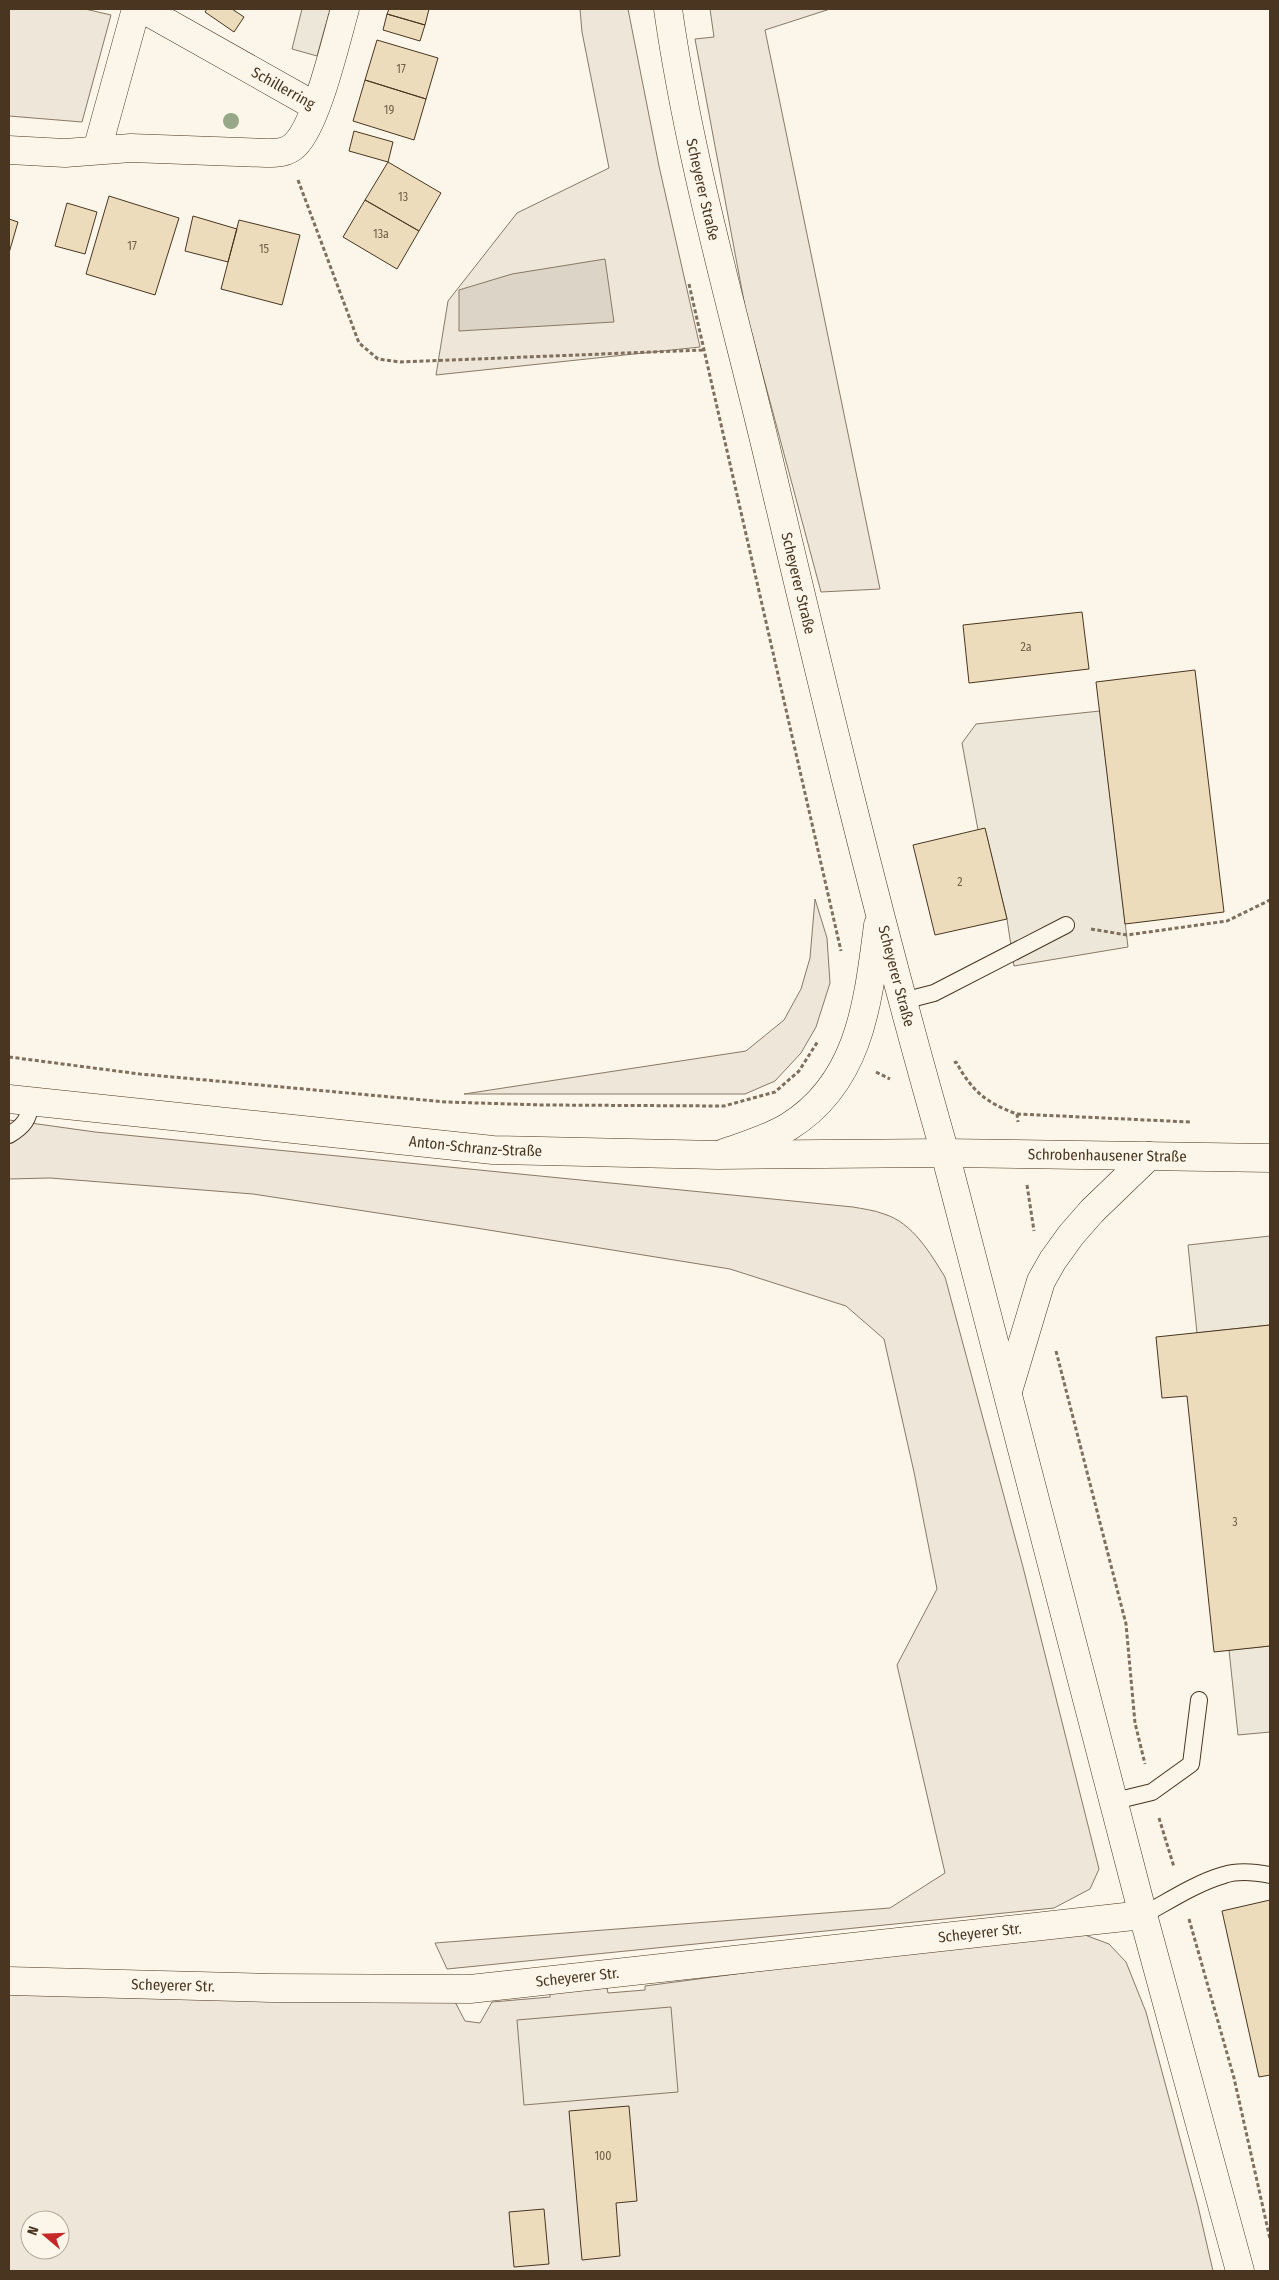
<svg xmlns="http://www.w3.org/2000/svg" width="1279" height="2280" viewBox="0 0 1279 2280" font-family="'Fira Sans Condensed',sans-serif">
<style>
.green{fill:#ede6d9;stroke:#887966;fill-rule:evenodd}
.parking{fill:#ede7d9;stroke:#887966}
.water{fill:#dcd4c6;stroke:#887966}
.building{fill:#ecdcbc;stroke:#4a3520}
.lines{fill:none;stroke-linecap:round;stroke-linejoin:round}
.service-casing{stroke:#4a3520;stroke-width:18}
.minor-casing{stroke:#4a3520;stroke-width:29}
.tertiary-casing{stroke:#4a3520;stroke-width:29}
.secondary-casing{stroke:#4a3520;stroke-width:29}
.path{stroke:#7f6f5c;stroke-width:3;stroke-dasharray:4 2.5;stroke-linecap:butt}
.service{stroke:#fbf6e9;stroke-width:16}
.minor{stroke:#fbf6e9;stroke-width:28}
.tertiary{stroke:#fbf6e9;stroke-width:28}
.secondary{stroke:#fbf6e9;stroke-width:28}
.tree{fill:#96a887}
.labels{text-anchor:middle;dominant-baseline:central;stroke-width:4;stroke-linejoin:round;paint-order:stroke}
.number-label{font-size:12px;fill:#725f47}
.street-label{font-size:15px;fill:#4a3520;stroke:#fbf6e9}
</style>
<rect width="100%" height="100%" fill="#fbf6e9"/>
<!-- green -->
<path class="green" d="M9,9H85L111,15L82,122L9,116Z
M580,9H628L659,166L700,347L436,375L448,301L517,213L609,168L582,32Z
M710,9H830L765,30L880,589L821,592L746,312L695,39L714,37Z
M815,899L827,938L830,983L816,1027L801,1053L775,1081L745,1094H464L746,1051L784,1020L801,989L810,958Z
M9,1120L95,1132L853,1207C863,1209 874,1210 884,1214C913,1223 930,1253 945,1277L1023,1567L1099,1869L1090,1889L1054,1908L447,1969L435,1943L890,1908L945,1873L897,1665L937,1589L914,1472L884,1339L846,1306L730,1269L476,1228L253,1194L50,1178L9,1179Z
M1060,1931L1085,1935L1109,1944L1126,1962L1146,2012L1198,2206L1213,2271H9V1991L453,1998L465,2021L480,2023L492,2002L550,1997V1993L607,1988L608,1993L645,1990V1986ZM30,2220H60V2250H30Z"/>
<!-- parking -->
<path class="parking" d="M302,9H330L317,56L292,49Z
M1100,711L1128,947L1014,966L1007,919L985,829L978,830L962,743L976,724Z
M1270,1236V1325L1197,1333L1188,1245Z
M1270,1646V1732L1238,1735L1229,1650Z
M671,2007L678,2092L524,2105L517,2020Z"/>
<!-- water -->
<path class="water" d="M605,259L614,322L459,331V290L512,274Z"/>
<!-- building -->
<path class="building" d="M207,9H232L244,17L234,32L205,12Z
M389,9H429L425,25L387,14Z
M387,14L425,25L420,41L383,30Z
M377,40L438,58L426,99L365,80Z
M365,80L426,99L414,140L353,121Z
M354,131L393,142L388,162L349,151Z
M388,162L441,193L419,231L365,200Z
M109,196L179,218L155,295L86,274Z
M365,200L419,231L397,269L343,237Z
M67,203L97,212L85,254L55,246Z
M193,216L237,229L228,262L185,251Z
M9,219L18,222L9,253Z
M239,220L300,235L282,305L221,289Z
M1082,612L1089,669L969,683L963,625Z
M1195,670L1224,912L1125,924L1096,682Z
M985,828L1007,919L935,935L913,845Z
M1270,1325V1646L1214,1652L1187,1396L1162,1398L1156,1337Z
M1270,1900V2075L1259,2077L1222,1911Z
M629,2106L637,2201L616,2203L620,2256L582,2260L569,2111Z
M544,2209L549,2264L514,2267L509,2212Z"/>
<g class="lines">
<!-- service casing -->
<g class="service-casing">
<path id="service" d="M903,1001L934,993L1066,925
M9,1135C24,1126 29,1119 31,1102
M1115,1801L1152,1792L1191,1764L1199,1700
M1143,1915C1169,1901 1196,1883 1224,1875C1239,1870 1255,1872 1270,1875"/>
</g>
<!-- minor casing -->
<g class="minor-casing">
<g id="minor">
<path id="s1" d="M143,9L315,106"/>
<path d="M9,150L65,153L131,148L266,153C277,153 287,153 295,145C317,124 336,40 345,9"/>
<path d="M97,150L136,9"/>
<path id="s2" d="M9,1981L271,1988L470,1989L1143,1915"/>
</g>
</g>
<!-- tertiary casing -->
<g class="tertiary-casing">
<g id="tertiary">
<path id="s3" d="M668,9C689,157 731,302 766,448C822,684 878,920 945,1153"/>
<path d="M724,1153C746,1145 768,1139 788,1127C861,1082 868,1001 878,925"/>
</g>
</g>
<!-- secondary casing -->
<g class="secondary-casing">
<g id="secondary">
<path id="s4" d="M9,1099L493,1150L718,1155L945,1153L1270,1158"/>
<path d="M945,1153L1143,1915L1240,2271"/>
<path d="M1008,1391L1041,1281L1053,1260L1071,1235L1092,1211L1149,1156"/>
</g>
</g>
<!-- path -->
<path class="path" d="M298,180L359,343L378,359L400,362L703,350
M689,284L841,951
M1091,929L1127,935L1227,921L1270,900
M9,1057L140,1074L446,1102L543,1105L724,1106L775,1092L799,1071L818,1041
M954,1063L956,1062C972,1091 986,1103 1017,1114L1018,1122
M876,1072L890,1079
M1017,1114L1190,1122
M1027,1185L1034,1231
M1056,1351L1126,1624L1135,1723L1145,1764
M1159,1818L1174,1867
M1189,1919L1234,2078L1270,2239"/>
<!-- service -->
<use href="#service" class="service"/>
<!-- minor -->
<use href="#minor" class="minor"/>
<!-- tertiary -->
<use href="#tertiary" class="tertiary"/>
<!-- secondary -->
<use href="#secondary" class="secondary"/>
</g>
<!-- trees -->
<circle class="tree" cx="231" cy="121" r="8"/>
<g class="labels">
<!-- number labels -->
<g class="number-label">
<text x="401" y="69">17</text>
<text x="389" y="110">19</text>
<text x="403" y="197">13</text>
<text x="381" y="234">13a</text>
<text x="132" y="246">17</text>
<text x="264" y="249">15</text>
<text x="1026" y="647">2a</text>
<text x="960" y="882">2</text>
<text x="1235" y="1522">3</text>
<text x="603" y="2156">100</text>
</g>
<!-- street labels -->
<g class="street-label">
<text stroke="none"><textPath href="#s1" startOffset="161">Schillerring</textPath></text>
<text stroke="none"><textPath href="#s3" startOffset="184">Scheyerer Straße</textPath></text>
<text stroke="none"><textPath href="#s3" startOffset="589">Scheyerer Straße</textPath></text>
<text stroke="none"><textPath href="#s3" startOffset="994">Scheyerer Straße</textPath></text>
<text stroke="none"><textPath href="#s4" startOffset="469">Anton-Schranz-Straße</textPath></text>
<text stroke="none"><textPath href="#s4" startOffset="1101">Schrobenhausener Straße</textPath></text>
<text stroke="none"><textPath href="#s2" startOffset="974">Scheyerer Str.</textPath></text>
<text stroke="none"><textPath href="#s2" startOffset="569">Scheyerer Str.</textPath></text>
<text stroke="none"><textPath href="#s2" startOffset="164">Scheyerer Str.</textPath></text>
</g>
</g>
<!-- border -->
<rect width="1279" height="2280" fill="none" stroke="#4a3520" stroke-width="20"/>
<!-- north arrow -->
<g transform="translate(45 2235) rotate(289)"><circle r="24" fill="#fbf6e9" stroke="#b4a999"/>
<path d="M0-4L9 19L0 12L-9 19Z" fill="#c62828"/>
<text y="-8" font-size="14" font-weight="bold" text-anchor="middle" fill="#4a3520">N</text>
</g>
</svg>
